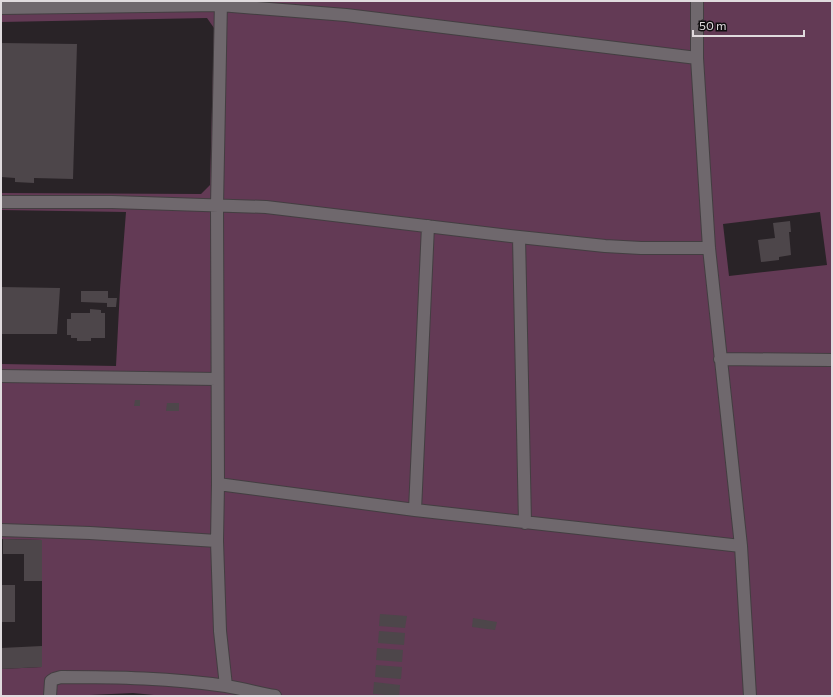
<svg xmlns="http://www.w3.org/2000/svg" width="833" height="697" viewBox="0 0 833 697" font-family="Commissioner,sans-serif">
<rect width="100%" height="100%" fill="#292327"/>
<path fill="#633a55" fill-rule="evenodd" d="M1 1H832V696H164L133 693 68 696H1V669L42 667V540L1 539V364L116 366 120 289 126 212 1 210V193L201 194 210 185 214 28 207 18 1 22ZM820 212 827 265 729 276 723 224Z"/>
<path fill="#4d464a" d="M1 43 77 44 73 179 34 178V183L15 182V178L1 177Z
M790 221 791 232H789L791 255 779 257V260L761 262 758 240 775 238 773 223Z
M1 287 60 288 57 334H1Z
M81 291H108V298H117L116 307H107V303L81 302Z
M90 309 101 310V313H105V338H91V341H77V338H71V335H67V319H71V313H90Z
M135 400H140V406H134Z
M167 403H179V411H166Z
M3 539 42 540V581H24V554H3Z
M1 585H15V622H1Z
M380 614 407 616 405 628 379 626Z
M473 618 497 622 495 630 472 627Z
M379 631 405 633 404 645 378 643Z
M42 646V667L1 669V648Z
M377 648 403 650 402 662 376 660Z
M376 665 402 667 401 679 375 677Z
M374 682 400 685 399 696 373 694Z"/>
<g fill="none" stroke-linecap="round" stroke-linejoin="round">
<defs>
<path id="street" d="M221 1 217 205 218 484 217 541 220 631 226 686
M697 1V58L709 248 741 546 750 696
M1 8 220 5 346 15 697 58
M1 202H112L266 207 519 237 605 246 641 248H709
M519 237 525 523
M720 359 832 360
M1 376 217 379
M218 484 415 510 741 546
M415 510 428 226
M1 530 90 533 217 541
M50 696 51 681 54 679 61 677C116 677 172 678 226 686 243 689 259 693 275 696"/>
</defs>
<use href="#street" stroke="#433e41" stroke-width="14"/>
<use href="#street" stroke="#6f686d" stroke-width="12"/>
</g>
<rect width="833" height="697" fill="none" stroke="#e0dbde" stroke-width="4"/>
<path d="M693 30v6h111v-6" fill="none" stroke="#e0dbde" stroke-width="2"/>
<text x="699" y="30" font-size="12" fill="#e0dbde" stroke="#100d0f" stroke-width="3" paint-order="stroke">50 m</text>
</svg>
